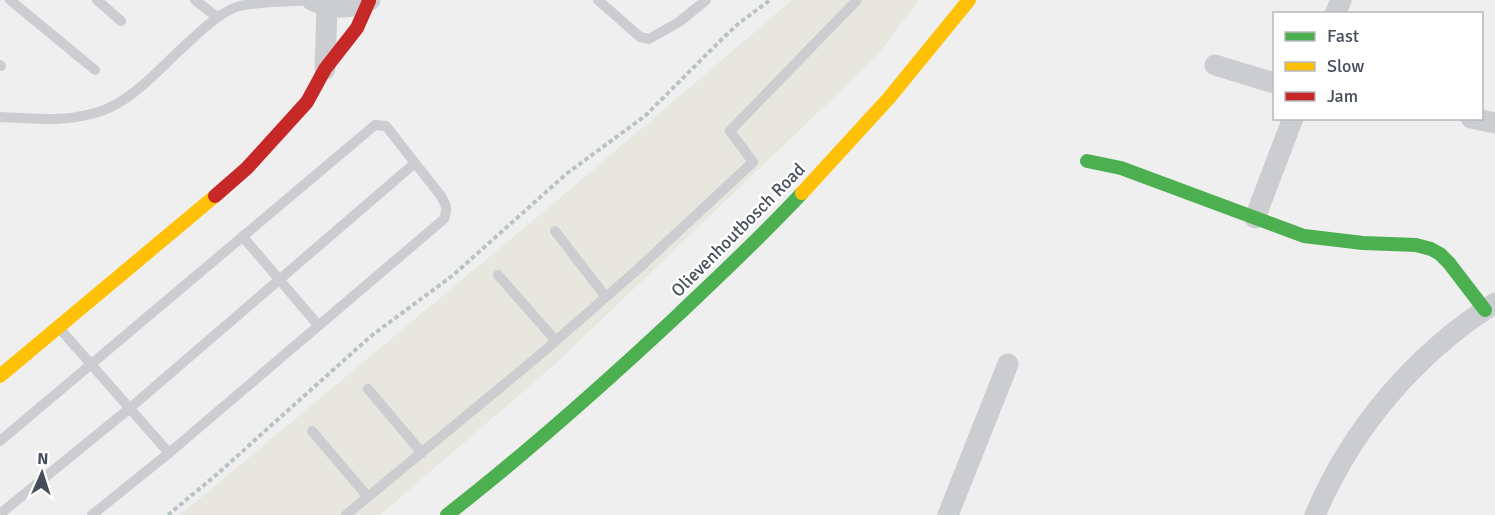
<svg xmlns="http://www.w3.org/2000/svg" width="1495" height="515" viewBox="0 0 1495 515" font-family="Signika,sans-serif">
<rect width="100%" height="100%" fill="#f0efef"/>
<path fill="#e8e7df" d="M792 0H919L876 57 553 366 380 515H180L561 197Z"/>
<g fill="none" stroke-linecap="round" stroke-linejoin="round">
<path stroke="#b8c4c2" stroke-width="4" stroke-dasharray="4.5 3" stroke-linecap="butt" d="M168 515 216 475 371 336 452 276 566 174 645 116 722 39 738 24 770 0"/>
<path stroke="#cbcdd0" stroke-width="10" d="M10 0 95 70
M97 0 121 21
M195 0 217 17
M598 0 640 37 649 39 679 22 706 0
M0 65 1 66
M0 117C36 119 75 123 109 108 136 95 159 70 180 50 197 35 213 17 234 8 250 1 292 2 312 0
M555 231 606 297
M243 237 318 325
M498 275 556 341
M60 329 169 453
M368 389 422 453
M312 431 368 497
M0 441 375 125 386 126 441 196C446 205 448 209 444 219L169 453 92 515
M0 514 130 408 415 163
M346 515 536 358 638 269 753 162 730 131 857 0"/>
<path stroke="#cbcdd0" stroke-width="21" d="M312 0C332 10 349 9 370 0
M1335 14 1341 0
M1215 65 1274 83
M325 69 327 7
M1471 118 1495 123
M1255 218 1293 118
M948 515 1008 364
M1315 515C1352 428 1415 354 1495 303"/>
<path stroke="#4caf50" stroke-width="14" d="M1087 161 1121 168 1304 236 1363 243 1416 245 1431 249 1440 254 1449 263 1485 310
M447 515C528 452 603 385 678 315 720 275 762 236 802 193"/>
<path stroke="#ffc107" stroke-width="14" d="M802 193 889 98 969 0
M0 376 215 196"/>
<path stroke="#c62828" stroke-width="14" d="M215 196 247 168 307 102 325 69 357 28 369 1"/>
</g>
<g text-anchor="middle" stroke-width="5" stroke-linejoin="round" paint-order="stroke">
<g font-size="18" fill="#474e5b" stroke="#fff">
<text transform="translate(738 230) rotate(-45)" y="6">Olievenhoutbosch Road</text>
</g>
</g>
<rect x="1273" y="12" width="210" height="108" fill="#ffffff" stroke="#b5b8bd" stroke-width="1.5"/>
<rect x="1285" y="32" width="30" height="9" fill="#4caf50" stroke="#b5b8bd" stroke-width="1.5"/>
<text x="1327" y="42" font-size="18" fill="#474e5b">Fast</text>
<rect x="1285" y="62" width="30" height="9" fill="#ffc107" stroke="#b5b8bd" stroke-width="1.5"/>
<text x="1327" y="72" font-size="18" fill="#474e5b">Slow</text>
<rect x="1285" y="92" width="30" height="9" fill="#c62828" stroke="#b5b8bd" stroke-width="1.5"/>
<text x="1327" y="102" font-size="18" fill="#474e5b">Jam</text>
<g transform="translate(42 473) rotate(3)" stroke="#ffffff" stroke-width="4.5" paint-order="stroke">
<path d="M0-4.5L10 22L0 15L-10 22Z" fill="#474e5b"/>
<text y="-9" font-size="16" font-weight="bold" text-anchor="middle" fill="#474e5b">N</text>
</g>
</svg>
